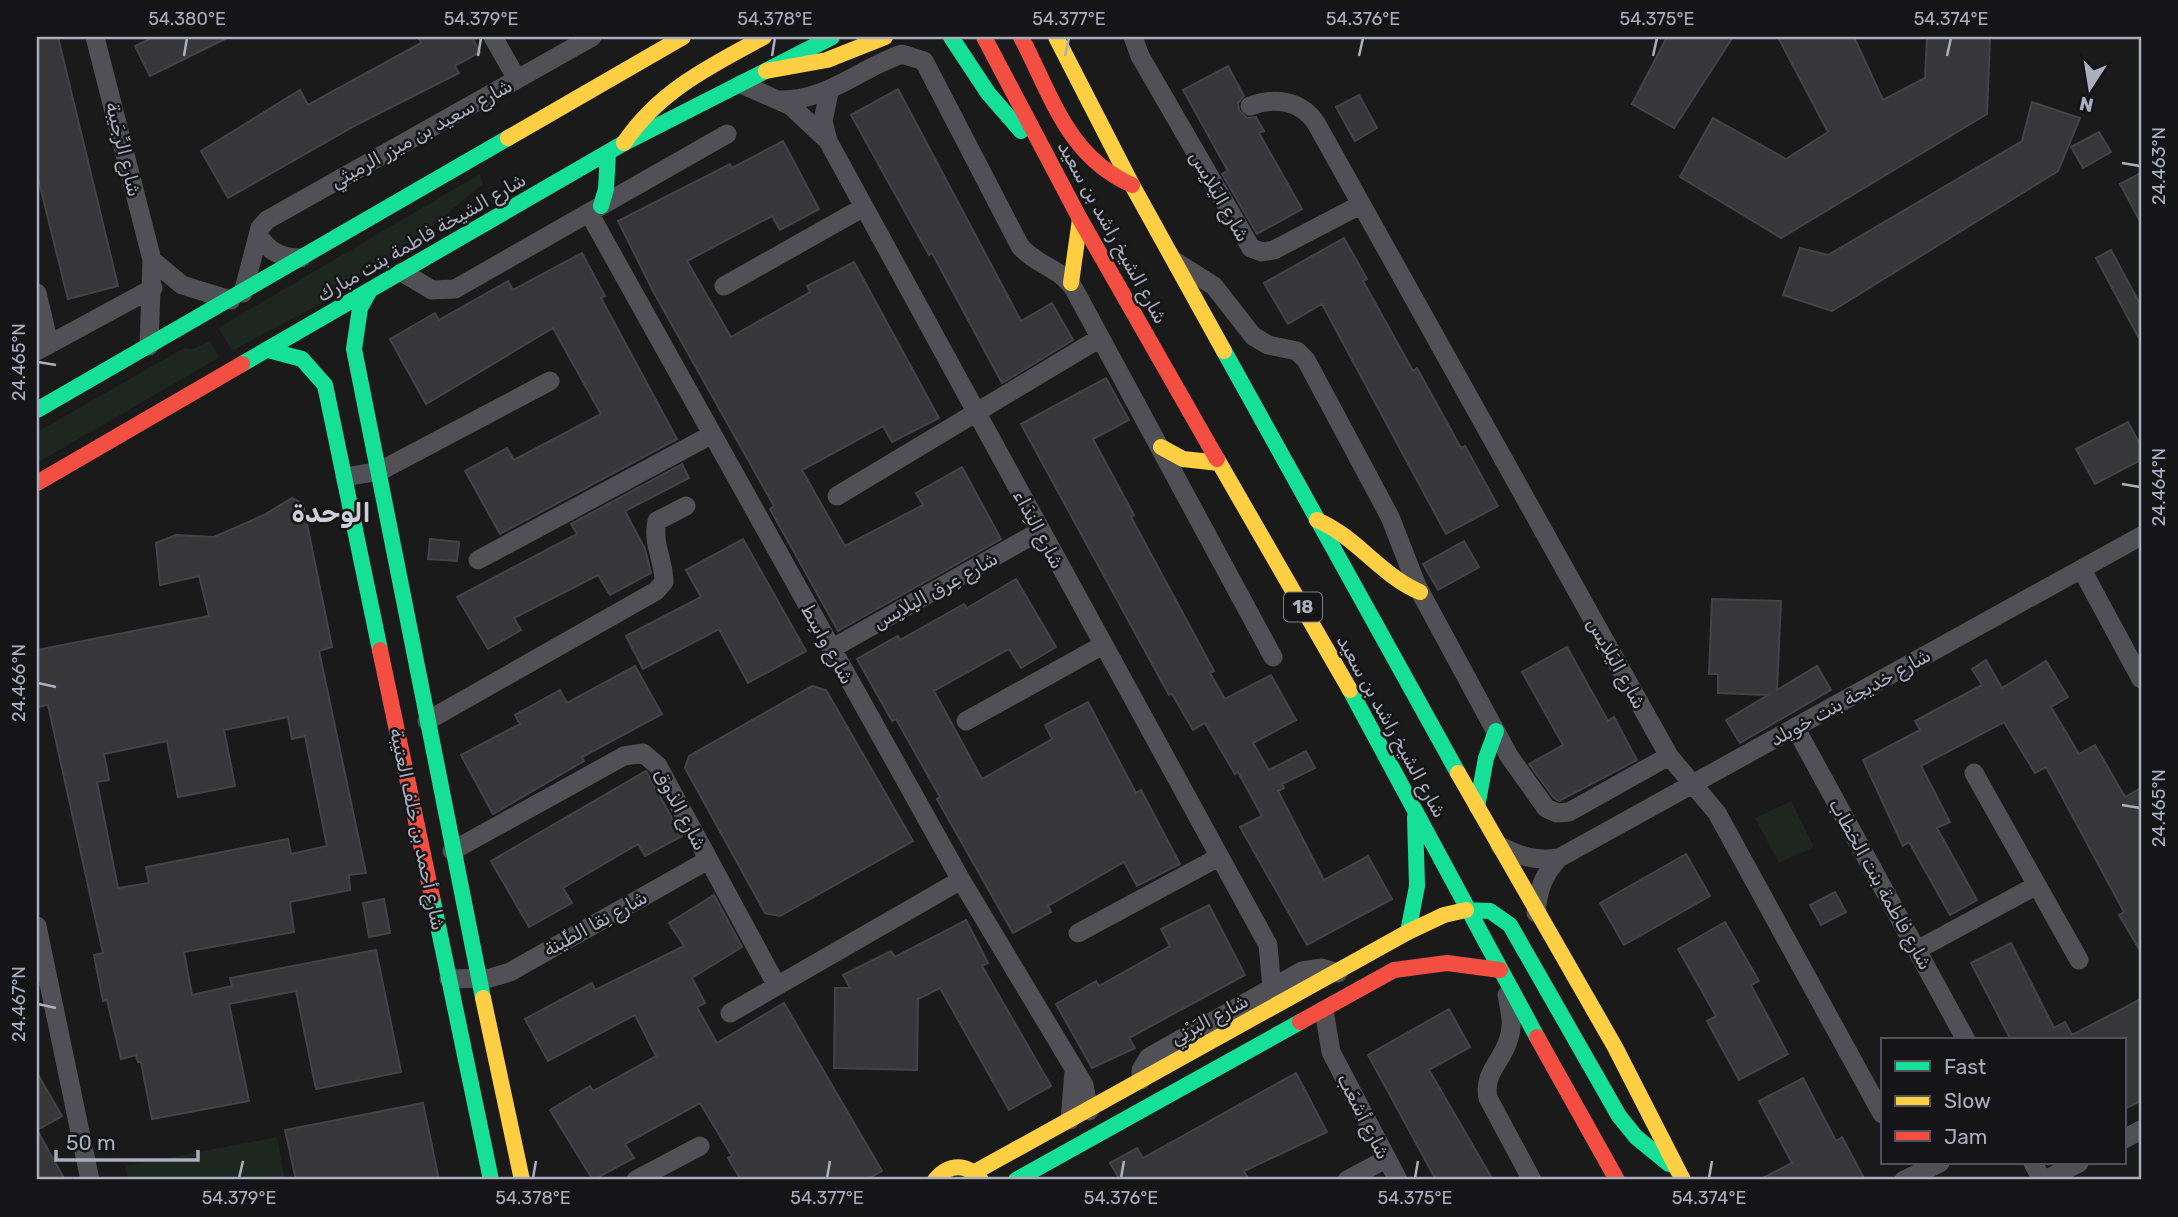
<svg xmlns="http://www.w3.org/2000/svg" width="2178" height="1217" viewBox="0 0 2178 1217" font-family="Rubik,Cairo,sans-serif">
<rect width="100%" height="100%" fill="#1a1a1b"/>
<path fill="#1e2620" d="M480 174 483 184 404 249 327 300 234 350 231 349 218 328Z
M209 341 220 357 37 463V432L184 348 193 349Z
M1791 801 1814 847 1779 863 1755 818Z
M277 1137 285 1180H128L125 1166Z"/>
<path fill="#373739" stroke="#434447" stroke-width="2" fill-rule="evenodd" d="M37 37H58L118 286 68 299 37 174Z
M154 37H229L150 76 135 46Z
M418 37H472L480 52 455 66 459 73 358 124 228 198 201 151 300 90 308 105 421 43Z
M1667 37H1733L1674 128 1632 104Z
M1778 37H1854L1883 100 1925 78 1927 37H1990L1987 114 1781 238 1680 177 1713 118 1786 159 1828 132Z
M1228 66 1244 96 1238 103 1239 110 1247 118 1256 117 1264 131 1259 133 1302 209 1257 234 1222 174 1228 171 1183 90Z
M898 89 1021 321 1052 303 1073 340 1002 383 932 253 929 255 851 115Z
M1359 95 1377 128 1355 141 1336 107Z
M2032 102 2080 118 2058 171 1832 311 1783 295 1800 248 1828 255 2022 141Z
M2099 132 2111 152 2083 168 2071 147Z
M783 141 819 209 780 230 772 216 687 261 731 337 810 292 807 286 854 262 939 418 892 442 883 426 802 470 845 546 923 505 916 493 962 467 1001 539 838 631 770 509 774 506 654 293 618 221 730 164 732 168Z
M2141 173V223L2120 184Z
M1344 238 1367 279 1363 281 1413 371 1417 368 1461 448 1465 446 1498 506 1446 534 1322 304 1288 324 1264 283Z
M2111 250 2141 306V342L2096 258Z
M582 253 605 296 601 298 677 439 500 534 465 471 507 448 514 460 601 414 553 328 426 404 390 339 435 313 439 320 508 281 513 290Z
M1106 378 1129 420 1093 439 1134 515 1131 517 1214 671 1210 673 1225 699 1271 675 1296 720 1253 743 1269 770 1306 751 1315 768 1282 784 1284 788 1278 791 1324 880 1368 856 1392 899 1307 945 1240 827 1262 816 1238 772 1235 774 1205 723 1193 730 1172 694 1169 695 1021 424Z
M2128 422 2141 446V460L2095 484 2076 449Z
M682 464 689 478 625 511 645 549 651 573 610 595 598 575 514 618 521 630 488 649 457 597 577 534 571 524Z
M292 498 303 504 332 647 319 651 366 873 349 875 350 890 290 902 294 932 184 952 192 995 232 986 230 978 376 950 401 1072 316 1089 296 991 229 1004 249 1101 152 1119 141 1062H138L136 1055 121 1059 107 1000 103 1001 94 955 103 953 48 705 37 707V650L209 616 199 576 160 585 156 543 176 535 214 537 264 515ZM288 717 292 739 305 736 327 846 291 854 288 839 146 867 149 883 118 888 97 782 109 780 104 754 167 741 178 797 235 786 224 730Z
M430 539 459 542 457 561 428 559Z
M743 539 806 651 748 683 719 629 643 669 626 636 701 597 686 570Z
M1464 541 1479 567 1438 590 1423 564Z
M1016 579 1056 647 1021 668 1009 649 934 691 982 779 1052 739 1045 725 1088 702 1136 793 1141 790 1180 864 1137 886 1124 862 1048 906 1051 912 1013 933 937 799 940 797 896 719 892 721 857 659 898 636 900 640 964 604 967 608Z
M1712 599 1781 601 1777 690 1817 666 1831 690 1740 743 1726 720 1768 695 1718 693V674H1709Z
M1567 647 1608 721 1614 717 1637 760 1559 801 1554 798 1529 764 1563 745 1522 672Z
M1986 660 2002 688 2046 661 2068 697 2051 707 2079 754 2095 745 2125 797 2141 788V952L2119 915 2124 912 2046 767 2035 773 2004 722 1921 766 1950 822 1937 828 1977 900 1950 915 1909 842 1903 846 1863 760 1920 730 1915 721 1982 685 1972 669Z
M635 666 662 714 582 757 584 761 493 814 461 755 520 724 515 715 560 690 567 703Z
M812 686 826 690 913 841 780 916 765 913 685 768 689 756Z
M646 771 682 836 645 856 638 844 563 888 572 903 529 927 491 861Z
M1686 854 1710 896 1624 945 1600 903Z
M1835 892 1846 912 1821 925 1810 905Z
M714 895 742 947 692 978 705 1003 697 1007 717 1043 784 1003 882 1171 866 1180H741L728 1158 732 1156 700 1103 625 1144 634 1158 593 1180 550 1110 590 1086 593 1091 656 1056 635 1015 548 1061 525 1019 592 983 595 990 684 946 669 923Z
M384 899 390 933 369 937 363 903Z
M1209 905 1245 975 1129 1038 1135 1048 1092 1068 1056 1004 1096 981 1099 986 1170 946 1161 929Z
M966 920 988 963 982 966 1051 1086 1009 1110 940 988 918 999 917 1070 834 1068 835 988H850L843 975 891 951 895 957Z
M1725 922 1759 981 1751 985 1788 1054 1739 1080 1707 1021 1716 1016 1678 949Z
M2011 943 2054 1028 2065 1022 2072 1035 2141 999V1101L2124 1109V1040H2011L1971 963Z
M1449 1009 1470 1047 1429 1070 1493 1180H1436L1368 1055Z
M37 1073 62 1116 37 1130Z
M1296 1073 1327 1132 1244 1171 1249 1180H1120L1110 1163 1137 1148 1143 1158Z
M1803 1078 1836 1141 1842 1137 1865 1180H1759L1792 1163 1759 1101Z
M423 1103 439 1180H296L285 1130Z
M37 1130 65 1180H37Z"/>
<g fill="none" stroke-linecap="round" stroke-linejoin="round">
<path stroke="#505055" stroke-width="19" d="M95 37 152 260 149 346
M493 37 517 79
M1133 37 1140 56 1251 248 1262 252 1274 250 1360 205
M741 84 791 106 825 138
M829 92 823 121 828 141 1268 945 1272 989
M779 100C828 101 858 69 902 54L924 61 1020 246C1035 265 1061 268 1074 289L1273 657
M1250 106C1274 97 1301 100 1316 123L1669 756 1717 813 1882 1114
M589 213 961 880 1084 1085 1089 1111
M259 236C269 252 282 258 301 258
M152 260 182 285 231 300
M1176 262 1214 286 1253 336 1268 345 1297 351 1306 360 1390 517 1417 586 1509 756 1546 808 1557 813 1569 812 1669 756
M402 272 432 290 455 289 727 134
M724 286 864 207
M37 293 49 344
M243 293 260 228 267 220 592 37
M37 351 153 288
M345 477 380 471 550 381
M837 496 1100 338
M478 560 711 435
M2082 570 2141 679
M831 649 1040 531
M427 721 656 591 664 582C664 560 652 544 657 521L686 506
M966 721 1103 645
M1795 727 1966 1040
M1974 773 2079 960
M1500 846C1521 857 1536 861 1559 858
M452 851 624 756 643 753 658 766 777 986
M1536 913C1538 890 1543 875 1559 858L2141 536
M37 926 90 1180
M1078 933 1219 857
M1917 950 2037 885
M449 979 490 978 510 972 708 860
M1507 995C1510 1011 1514 1026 1508 1041 1501 1063 1483 1073 1488 1098L1532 1180
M1324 1010 1331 1052 1398 1180
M730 1013 961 880
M1141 1080V1070L1149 1057 1302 971 1322 968 1338 973
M1070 1120 1074 1071
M2124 1139 2141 1130
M2033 1163 2042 1180
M636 1180 700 1146
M1347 1180 1386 1159
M1904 1180 1940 1163
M2045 1180 2079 1163"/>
<path stroke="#16e098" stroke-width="16" d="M951 37 988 93 1021 131
M601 206 606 189 608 153
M370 290 360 308 354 349 483 998
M268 350 302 359 325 385 380 650
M1224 351 1458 773
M242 364 624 143 832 37
M37 410 508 138
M1350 690 1537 1037
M1477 807 1486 758 1496 731
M432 897 491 1180
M1466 910 1490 911 1510 925 1619 1116 1636 1137 1669 1164
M1408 932 1417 886 1415 817
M1016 1180 1300 1022"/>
<path stroke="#ffcf43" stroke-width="16" d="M1056 37 1132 185 1224 351
M766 71 827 60 885 37
M508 138 683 37
M624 143C659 91 710 66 764 37
M1071 283 1080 219
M1161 447 1183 459 1219 463
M1217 459 1350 690
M1317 520C1357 537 1380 575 1420 592
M1458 773 1615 1047 1683 1180
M483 998 522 1180
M975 1172 1408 932 1444 915 1466 910
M935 1180C949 1163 967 1163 981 1180"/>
<path stroke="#f24e42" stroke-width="16" d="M984 37 1080 219 1217 459
M1021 37C1052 96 1067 156 1132 185
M37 483 242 364
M380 650 432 897
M1300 1022 1394 970 1447 963 1500 970
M1537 1037 1617 1180"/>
</g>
<path fill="none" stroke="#abaebd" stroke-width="2.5" d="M184 56 187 38M478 56 481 38M772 56 775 38M1065 56 1069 38M1359 56 1363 38M1653 56 1657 38M1947 56 1951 38M2122 163 2140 166M38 362 56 365M2122 484 2140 487M38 683 56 687M2122 805 2140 808M38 1004 56 1008M239 1178 243 1161M533 1178 536 1161M827 1178 830 1161M1121 1178 1124 1161M1415 1178 1418 1161M1709 1178 1712 1161"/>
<g text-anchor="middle" stroke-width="5" stroke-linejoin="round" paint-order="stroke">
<rect fill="#151417" stroke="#7e808b" stroke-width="2" x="1284" y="592.5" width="38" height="29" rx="5"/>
<g font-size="18" font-weight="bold" fill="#abaebd">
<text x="1303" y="613">18</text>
</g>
<g font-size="19" fill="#abaebd" stroke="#151417">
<text transform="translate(421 133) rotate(-29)" y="7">شارع سعيد بن ميزر الرميثي</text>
<text transform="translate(124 149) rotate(76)" y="7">شارع الرِّجَيبة</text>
<text transform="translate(1220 196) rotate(60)" y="7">شارع اليَلايِس</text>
<text transform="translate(1113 232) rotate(61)" y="7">شارع الشيخ راشد بن سعيد</text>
<text transform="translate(421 237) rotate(-30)" y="7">شارع الشيخة فاطمة بنت مبارك</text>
<text transform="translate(1039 529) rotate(62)" y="7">شارع النِدَاء</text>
<text transform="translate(935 590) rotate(-29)" y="7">شارع عِرق اليِلايِس</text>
<text transform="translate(828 644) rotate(61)" y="7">شارع واسِط</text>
<text transform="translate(1617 663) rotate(61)" y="7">شارع اليَلايِس</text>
<text transform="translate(1850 697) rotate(-29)" y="7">شارع خديجة بنت خويلد</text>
<text transform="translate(1392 726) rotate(61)" y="7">شارع الشيخ راشد بن سعيد</text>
<text transform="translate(681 809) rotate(62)" y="7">شارع الذوق</text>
<text transform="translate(418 829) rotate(78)" y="7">شارع أحمد بن خلف العتيبة</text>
<text transform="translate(1881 884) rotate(61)" y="7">شارع فاطمة بنت الخطاب</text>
<text transform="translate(595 923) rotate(-29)" y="7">شارع نِقا الطِّينة</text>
<text transform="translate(1209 1019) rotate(-28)" y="7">شارع البَرْنِي</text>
<text transform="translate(1364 1116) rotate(63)" y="7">شارع أشعَب</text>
</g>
<g font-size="26" font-weight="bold" fill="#ccced8" stroke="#151417">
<text x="331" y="522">الوحدة</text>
</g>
</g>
<rect width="2178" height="1217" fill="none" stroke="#151417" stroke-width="77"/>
<rect x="1881" y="1038" width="245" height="126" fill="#151417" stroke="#515259" stroke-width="2"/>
<rect x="1895" y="1061" width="35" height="10" fill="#16e098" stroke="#515259" stroke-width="2"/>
<text x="1944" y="1074" font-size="21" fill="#abaebd">Fast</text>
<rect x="1895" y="1096" width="35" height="10" fill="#ffcf43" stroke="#515259" stroke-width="2"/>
<text x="1944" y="1108" font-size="21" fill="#abaebd">Slow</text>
<rect x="1895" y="1131" width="35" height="10" fill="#f24e42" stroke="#515259" stroke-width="2"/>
<text x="1944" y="1144" font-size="21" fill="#abaebd">Jam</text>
<g transform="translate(2090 88) rotate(192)" stroke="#151417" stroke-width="5" paint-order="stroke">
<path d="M0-5L12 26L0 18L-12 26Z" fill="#abaebd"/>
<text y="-10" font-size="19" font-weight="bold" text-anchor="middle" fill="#abaebd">N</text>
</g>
<path d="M56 1150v10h142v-10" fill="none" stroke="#abaebd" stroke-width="3.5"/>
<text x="66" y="1150" font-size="21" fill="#abaebd" stroke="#151417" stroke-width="5" paint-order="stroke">50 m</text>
<rect x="38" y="38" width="2102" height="1140" fill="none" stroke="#abaebd" stroke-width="2.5"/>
<g font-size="18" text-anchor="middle" fill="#abaebd">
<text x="187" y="25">54.380°E</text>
<text x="481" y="25">54.379°E</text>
<text x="775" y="25">54.378°E</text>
<text x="1069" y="25">54.377°E</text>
<text x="1363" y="25">54.376°E</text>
<text x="1657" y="25">54.375°E</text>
<text x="1951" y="25">54.374°E</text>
<text transform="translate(2159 166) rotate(-90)" y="6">24.463°N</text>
<text transform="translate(19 362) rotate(-90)" y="6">24.465°N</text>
<text transform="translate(2159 487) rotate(-90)" y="6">24.464°N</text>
<text transform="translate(19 683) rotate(-90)" y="6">24.466°N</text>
<text transform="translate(2159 808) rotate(-90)" y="6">24.465°N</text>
<text transform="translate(19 1004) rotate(-90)" y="6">24.467°N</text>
<text x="239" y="1204">54.379°E</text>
<text x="533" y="1204">54.378°E</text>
<text x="827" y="1204">54.377°E</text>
<text x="1121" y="1204">54.376°E</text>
<text x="1415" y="1204">54.375°E</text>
<text x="1709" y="1204">54.374°E</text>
</g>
</svg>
